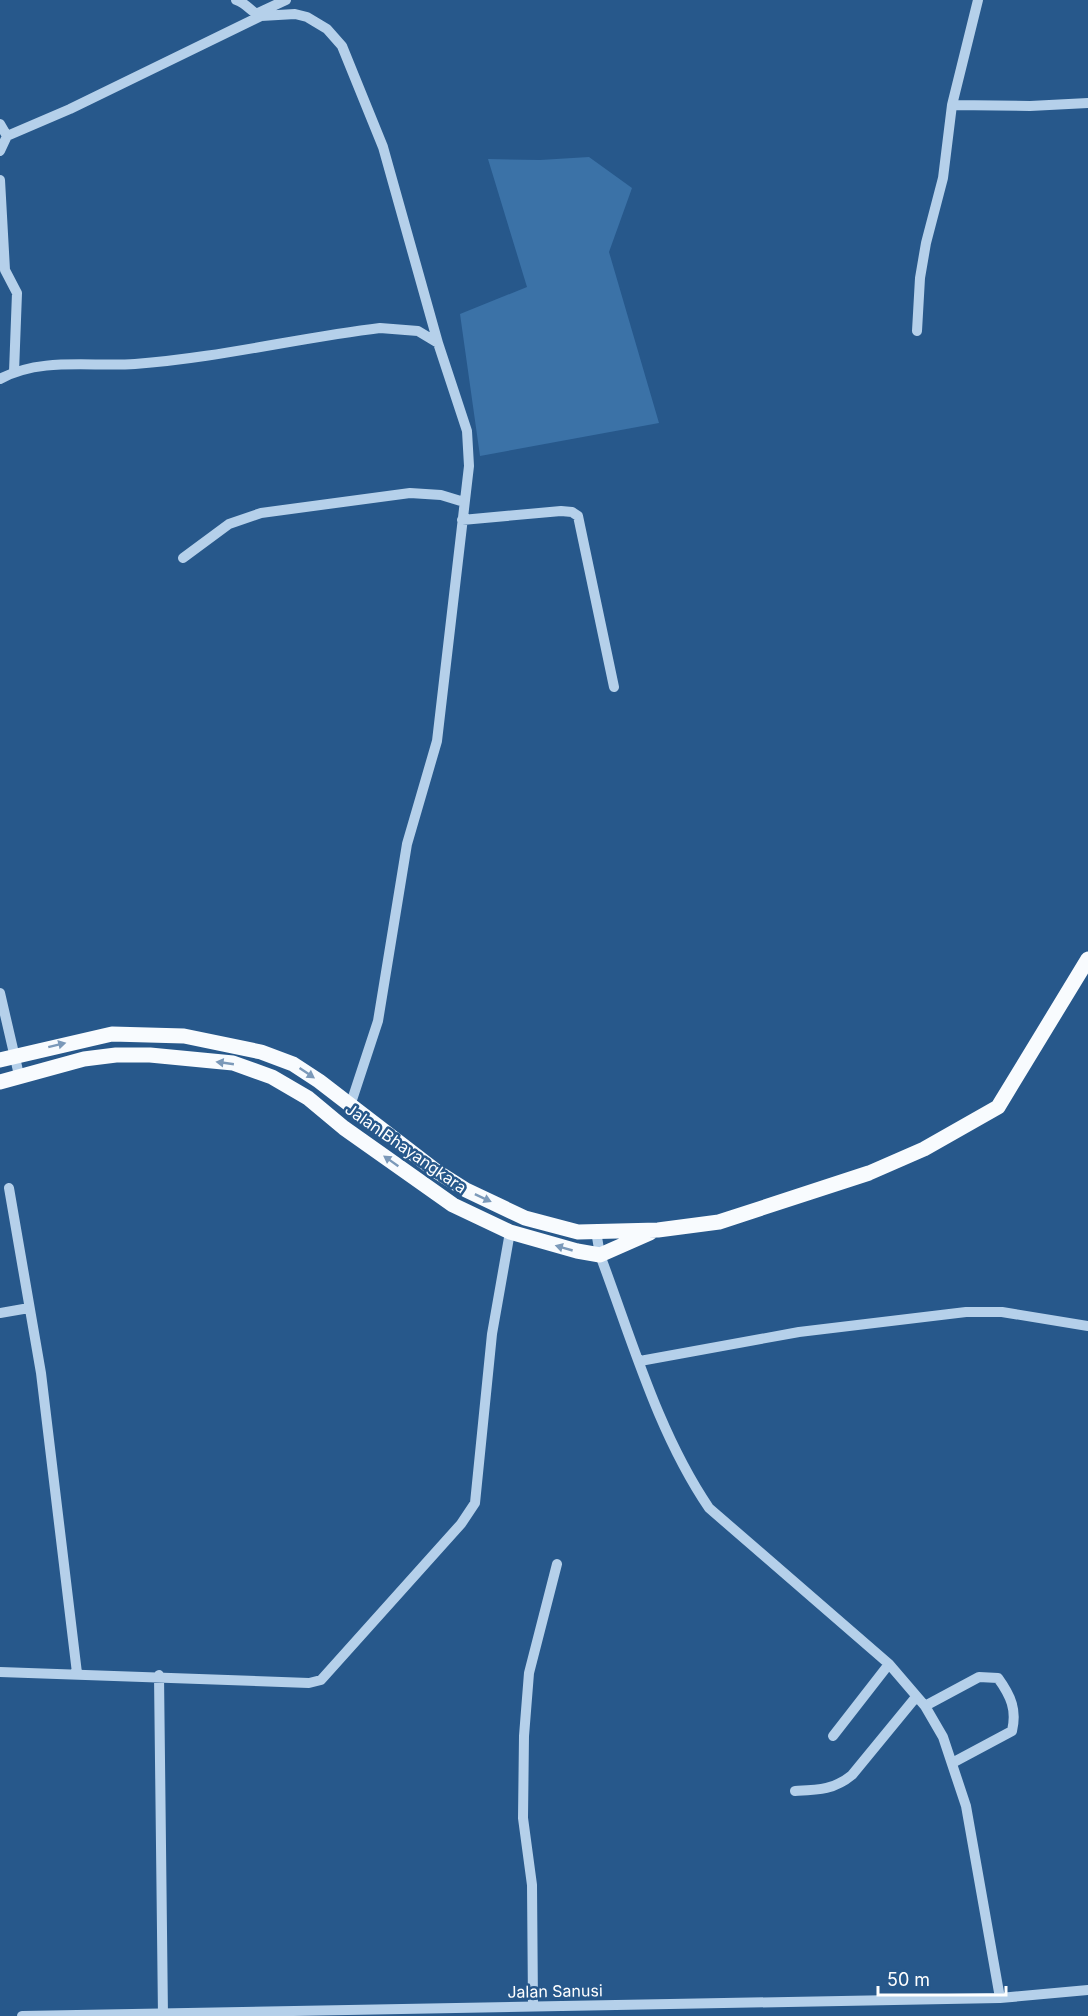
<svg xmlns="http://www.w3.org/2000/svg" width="1088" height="2016" viewBox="0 0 1088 2016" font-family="Inter,sans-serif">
<rect width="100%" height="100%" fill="#27588b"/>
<path fill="#3b72a7" d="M589 157 632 188 609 252 659 423 480 456 460 314 527 287 488 159 540 160Z"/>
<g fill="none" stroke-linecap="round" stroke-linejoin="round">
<path stroke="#b5d0ea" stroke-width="10" d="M236 0C247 3 251 13 261 16
M258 13 286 0
M952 105 1030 106 1088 103
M0 124 7 136
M0 151 7 136 70 109 261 16 295 14 307 17 327 29 342 46 383 147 438 343
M0 180 5 270 17 293 14 372
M917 331 920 278 926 243 943 178 952 105 978 0
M0 379C41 357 90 367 135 364 217 358 298 338 380 328L418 331 438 343 467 431 469 466 437 741 407 844 378 1021 350 1106
M462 520 561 511 572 512 578 516 614 687
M183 558 229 524 261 513 410 493 441 495 464 502
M0 993 19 1075
M9 1188 41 1373 77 1673
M596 1231 600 1255C632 1340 658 1433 709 1508L889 1664 925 1706 943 1737 966 1806 1000 1998
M0 1313 29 1308
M640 1361 799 1332 966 1312H1002L1088 1326
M0 1672 309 1683 321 1680 461 1524 475 1503 492 1334 510 1232
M159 1675 163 2016
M925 1706 979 1677 998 1678C1011 1696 1017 1710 1012 1731L954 1762
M833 1736 889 1664
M795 1791C818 1790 834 1790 852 1775L916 1697
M533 2006 532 1885 523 1818 524 1736 529 1673 557 1564
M22 2016 1000 1998 1088 1990"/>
<path stroke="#f8fbfe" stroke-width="15" d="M0 1060 112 1034 184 1036 261 1052 293 1064 319 1081 436 1171 466 1190 525 1218 578 1232 658 1230 719 1222 869 1173 924 1149 998 1107 1088 959
M0 1082 84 1059 116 1055H150L233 1063 272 1077 308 1098 344 1128 453 1205 510 1232 577 1251 600 1255 650 1233"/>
</g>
<defs><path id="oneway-solid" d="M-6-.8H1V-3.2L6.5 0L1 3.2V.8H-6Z" transform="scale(1.5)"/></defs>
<g fill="#7b99b9">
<use href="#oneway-solid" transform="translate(57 1045) rotate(-14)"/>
<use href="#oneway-solid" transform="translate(225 1063) rotate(-172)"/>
<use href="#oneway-solid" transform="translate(307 1073) rotate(34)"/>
<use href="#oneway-solid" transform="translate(391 1161) rotate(-145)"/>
<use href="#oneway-solid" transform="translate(483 1198) rotate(25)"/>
<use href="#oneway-solid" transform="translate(564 1248) rotate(-164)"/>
</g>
<g text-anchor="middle" stroke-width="5" stroke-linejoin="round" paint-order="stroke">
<g font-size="16" fill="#fff" stroke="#27588b">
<text transform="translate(406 1148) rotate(35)" y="6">Jalan Bhayangkara</text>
<text transform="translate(555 1991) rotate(-1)" y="6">Jalan Sanusi</text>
</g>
</g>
<path d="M878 1986v9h128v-9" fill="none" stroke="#ffffff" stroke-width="3"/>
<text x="887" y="1986" font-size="18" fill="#ffffff" stroke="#27588b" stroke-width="4.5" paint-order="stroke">50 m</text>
</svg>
